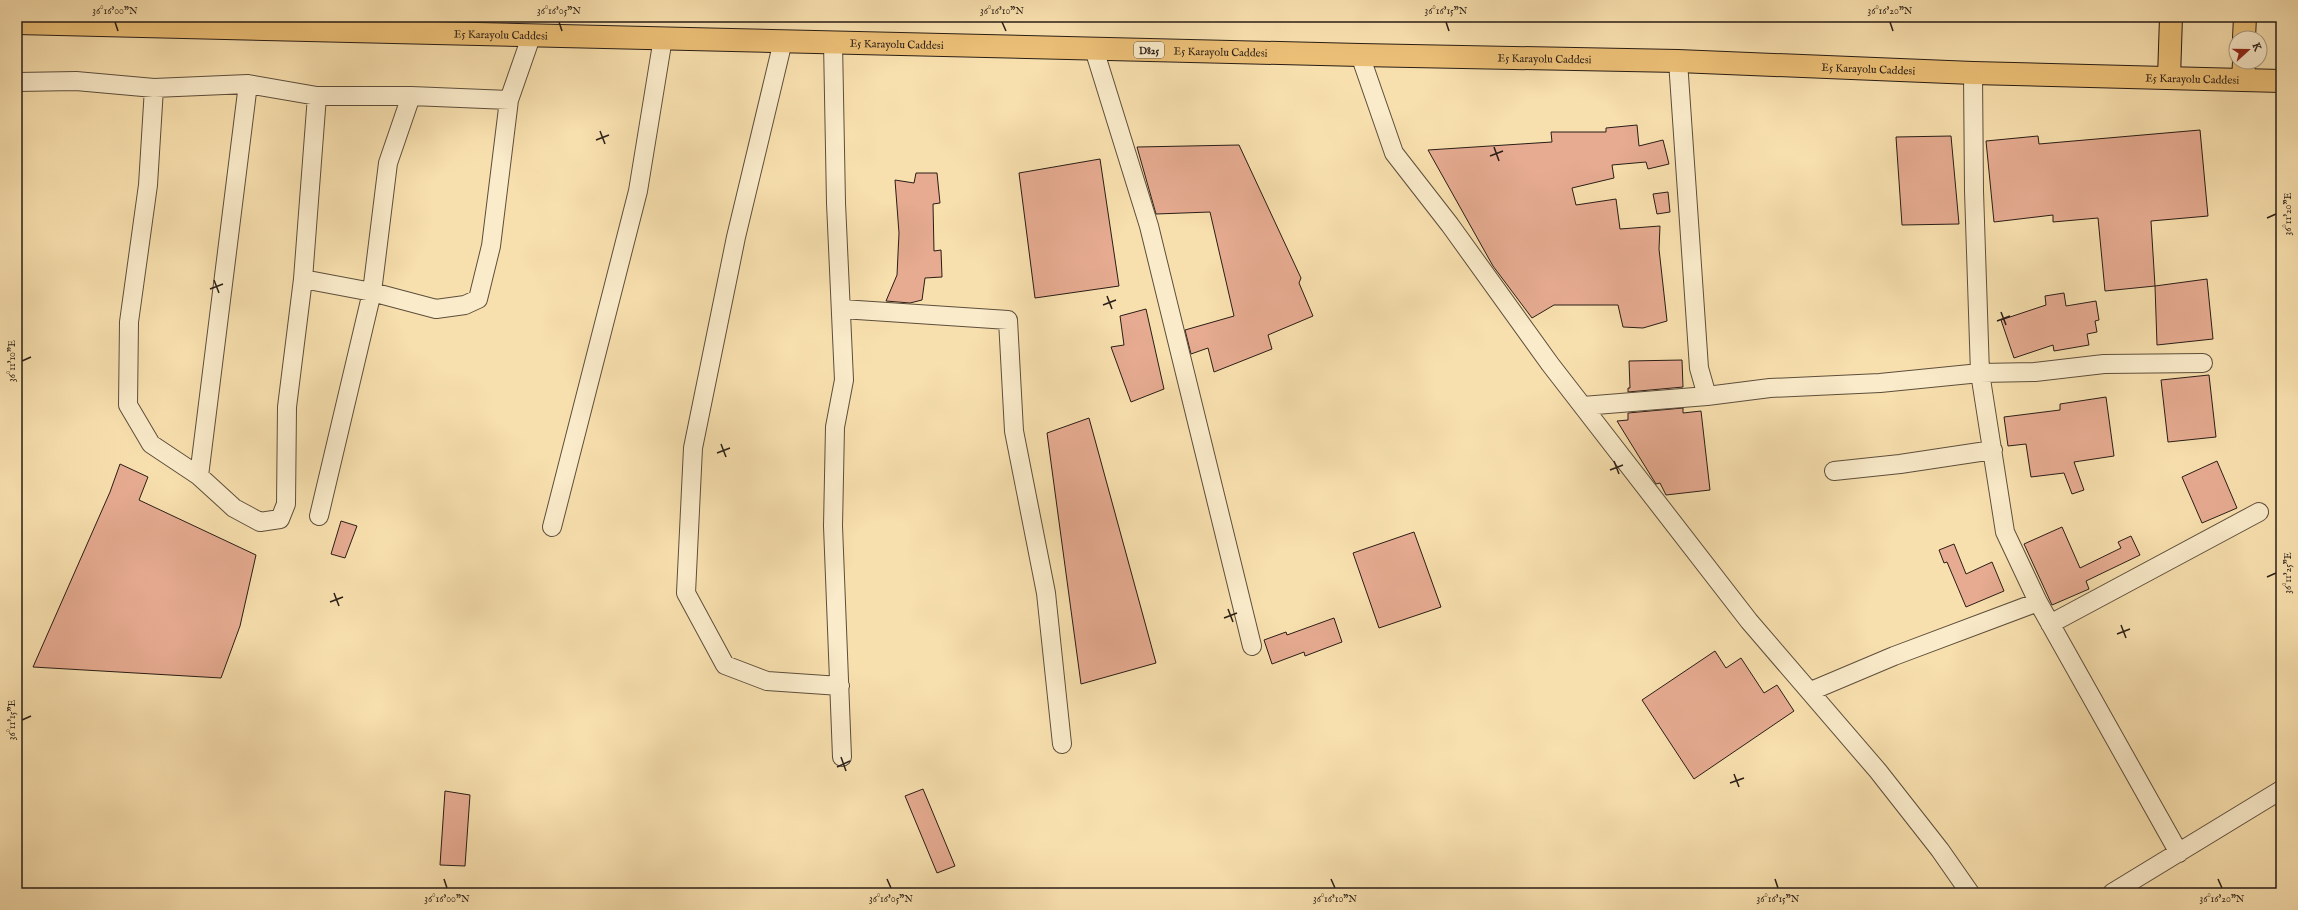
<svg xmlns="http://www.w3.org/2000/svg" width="2298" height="910" viewBox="0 0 2298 910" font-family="'IM FELL English',serif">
<rect width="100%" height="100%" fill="#f8e0ae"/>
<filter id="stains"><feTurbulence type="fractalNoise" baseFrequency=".005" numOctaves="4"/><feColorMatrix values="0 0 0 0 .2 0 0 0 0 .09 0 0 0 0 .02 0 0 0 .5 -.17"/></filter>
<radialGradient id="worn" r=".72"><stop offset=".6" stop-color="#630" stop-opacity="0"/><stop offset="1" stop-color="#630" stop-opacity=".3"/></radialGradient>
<path fill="#e6ab91" stroke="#291d16" d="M1637 125 1639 146 1663 140 1669 164 1648 169 1646 162 1612 165 1614 178 1572 188 1576 205 1616 199 1620 229 1660 226 1659 249 1667 321 1643 328 1623 327 1618 305H1554L1532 318 1493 266 1428 150 1552 142 1551 132H1606V128Z
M2200 130 2208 216 2151 221 2155 286 2105 291 2098 218 2053 222V215L1994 222 1986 141 2038 136 2039 144Z
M1951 136 1959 224 1902 225 1896 137Z
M1239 145 1301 278 1299 283 1313 316 1268 335 1272 349 1214 372 1208 348 1191 354 1185 330 1234 316 1210 212 1156 214 1137 147Z
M1100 159 1119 286 1035 298 1019 173Z
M916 173H937L940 203 933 204 934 251 941 250 942 277 925 278 922 300 910 303 886 301 897 275 899 233 895 180 914 183Z
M1668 192 1670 212 1657 214 1653 194Z
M2207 279 2213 339 2157 345 2155 286Z
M2064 293 2066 306 2096 301 2099 320 2095 321 2097 332 2087 334 2089 345 2054 351 2053 345 2014 358 2001 320 2046 305 2045 296Z
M1146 309 1164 389 1131 402 1111 347 1124 345 1120 316Z
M1682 360 1683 387 1628 392V388H1630L1629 361Z
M2209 375 2216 437 2168 442 2161 380Z
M2106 397 2114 456 2074 462 2084 490 2072 494 2064 473 2031 477 2026 444 2008 446 2004 417 2060 410V404Z
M1683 408V413L1701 411 1710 490 1666 495 1660 483 1656 484 1617 421 1628 420V413Z
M1089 418 1156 663 1081 684 1047 433Z
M2217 461 2237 508 2202 523 2182 477Z
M120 464 148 477 139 500 256 555 240 626 221 678 33 667 110 492Z
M341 521 357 526 345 558 331 554Z
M2062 527 2080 568 2121 548 2118 542 2131 536 2140 555 2086 581 2089 589 2052 605 2024 544Z
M1414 532 1441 607 1379 628 1353 553Z
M1954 544 1966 574 1992 562 2004 591 1966 607 1947 562 1944 563 1939 550Z
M1334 618 1342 642 1305 656 1304 652 1272 664 1264 640 1286 632 1287 635Z
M1715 651 1726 668 1741 658 1764 693 1777 685 1794 711 1694 779 1642 700Z
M923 789 955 866 937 873 905 796Z
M445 791 470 795 465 866 440 865Z"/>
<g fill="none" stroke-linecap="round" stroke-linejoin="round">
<defs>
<path id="minor" d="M783 41 736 237 693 448 686 593 725 665 767 681 840 686
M833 42 836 203 844 380 835 427 833 526 842 757
M1094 49 1149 226 1252 646
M1360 55 1394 153 1450 225 1550 364 1749 621 1878 771 1940 850 1970 893
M1678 61 1699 368 1707 396 1770 388 1880 383 1980 373 2035 372 2104 364 2203 363
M1973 73 1974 191 1980 373 2005 532 2038 602 2179 853
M17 82 76 81 154 88 248 84 317 96H411L509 100 532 34
M154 88 148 185 129 322 128 405 151 444 199 476 234 508 260 522 280 519 286 504 287 407 303 279 317 96
M303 279 372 292 436 309 465 305 478 299 491 246 509 100
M842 309 1008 320 1014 431 1046 593 1062 744
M1583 406 1707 396
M1834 471 1900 464 1993 450
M199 476 248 84
M319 516 372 292 388 163 411 96
M552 527 638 191 663 38
M2050 624 2259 512
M1811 691 1894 656 2038 602
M2112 893 2281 790"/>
<g id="highway">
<path id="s1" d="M17 23 1360 55 1678 61 1973 73 2281 81"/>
<path d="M2244 38 2245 17"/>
<path d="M2169 78 2171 17"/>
<path d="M2243 80 2244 62"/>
</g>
</defs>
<use href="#minor" stroke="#5d4e3c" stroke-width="20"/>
<use href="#highway" stroke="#291d16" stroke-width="24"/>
<use href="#minor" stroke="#faebca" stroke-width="18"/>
<use href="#highway" stroke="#ecc077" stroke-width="22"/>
</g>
<path fill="none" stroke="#291d16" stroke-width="1.5" d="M115 22 118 31M559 22 562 31M1002 22 1006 31M1446 22 1449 31M1890 22 1893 31M600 131 605 144M596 140 609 135M1494 147 1499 161M1490 156 1503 151M2267 218 2276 214M214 280 219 293M210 289 223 284M1107 296 1112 309M1103 305 1116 300M2001 312 2006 325M1997 321 2010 316M22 361 31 357M721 444 726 457M717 453 730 448M1614 461 1619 474M1610 470 1623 465M2267 577 2276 573M334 593 339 606M330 602 343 597M1228 609 1233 622M1224 618 1237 613M2121 625 2126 638M2117 634 2130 629M22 720 31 716M841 757 846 771M837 767 850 761M1734 774 1739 787M1730 783 1744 778M444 879 447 888M887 879 891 888M1331 879 1335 888M1775 879 1778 888M2218 879 2222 888"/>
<g text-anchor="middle" stroke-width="3.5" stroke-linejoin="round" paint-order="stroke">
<rect fill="#faebca" stroke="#685b4c" stroke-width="1" x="1134" y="42" width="30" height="16" rx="3"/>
<g font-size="10" font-weight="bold" fill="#291d16">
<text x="1149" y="54">D825</text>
</g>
<g font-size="11" fill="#291d16" stroke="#faebca">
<text dy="4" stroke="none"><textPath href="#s1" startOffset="484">E5 Karayolu Caddesi</textPath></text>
<text dy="4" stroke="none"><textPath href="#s1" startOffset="880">E5 Karayolu Caddesi</textPath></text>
<text dy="4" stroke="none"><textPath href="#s1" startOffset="1204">E5 Karayolu Caddesi</textPath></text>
<text dy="4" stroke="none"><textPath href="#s1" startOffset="1528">E5 Karayolu Caddesi</textPath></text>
<text dy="4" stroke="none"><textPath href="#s1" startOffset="1852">E5 Karayolu Caddesi</textPath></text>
<text dy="4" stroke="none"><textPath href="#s1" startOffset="2176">E5 Karayolu Caddesi</textPath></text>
</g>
</g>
<rect width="2298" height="910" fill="none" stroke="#f8e0ae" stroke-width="44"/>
<g transform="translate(2248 50) rotate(69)"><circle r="19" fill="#faebca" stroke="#a69982"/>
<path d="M0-3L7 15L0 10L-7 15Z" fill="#8f2418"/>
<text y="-6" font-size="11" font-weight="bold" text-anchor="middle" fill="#291d16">K</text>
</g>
<rect x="22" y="22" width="2254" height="866" fill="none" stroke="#291d16" stroke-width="1.5"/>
<g font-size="10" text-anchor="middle" fill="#291d16">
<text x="115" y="14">36°16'00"N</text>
<text x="559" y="14">36°16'05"N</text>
<text x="1002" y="14">36°16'10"N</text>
<text x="1446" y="14">36°16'15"N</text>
<text x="1890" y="14">36°16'20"N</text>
<text transform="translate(2287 214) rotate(-90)" y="4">36°11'20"E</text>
<text transform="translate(11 361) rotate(-90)" y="4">36°11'10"E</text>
<text transform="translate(2287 573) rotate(-90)" y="4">36°11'25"E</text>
<text transform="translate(11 720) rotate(-90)" y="4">36°11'15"E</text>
<text x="447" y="902">36°16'00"N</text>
<text x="891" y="902">36°16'05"N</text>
<text x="1335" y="902">36°16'10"N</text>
<text x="1778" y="902">36°16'15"N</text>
<text x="2222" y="902">36°16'20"N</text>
</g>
<rect width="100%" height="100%" filter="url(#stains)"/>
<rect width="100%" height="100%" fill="url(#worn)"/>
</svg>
